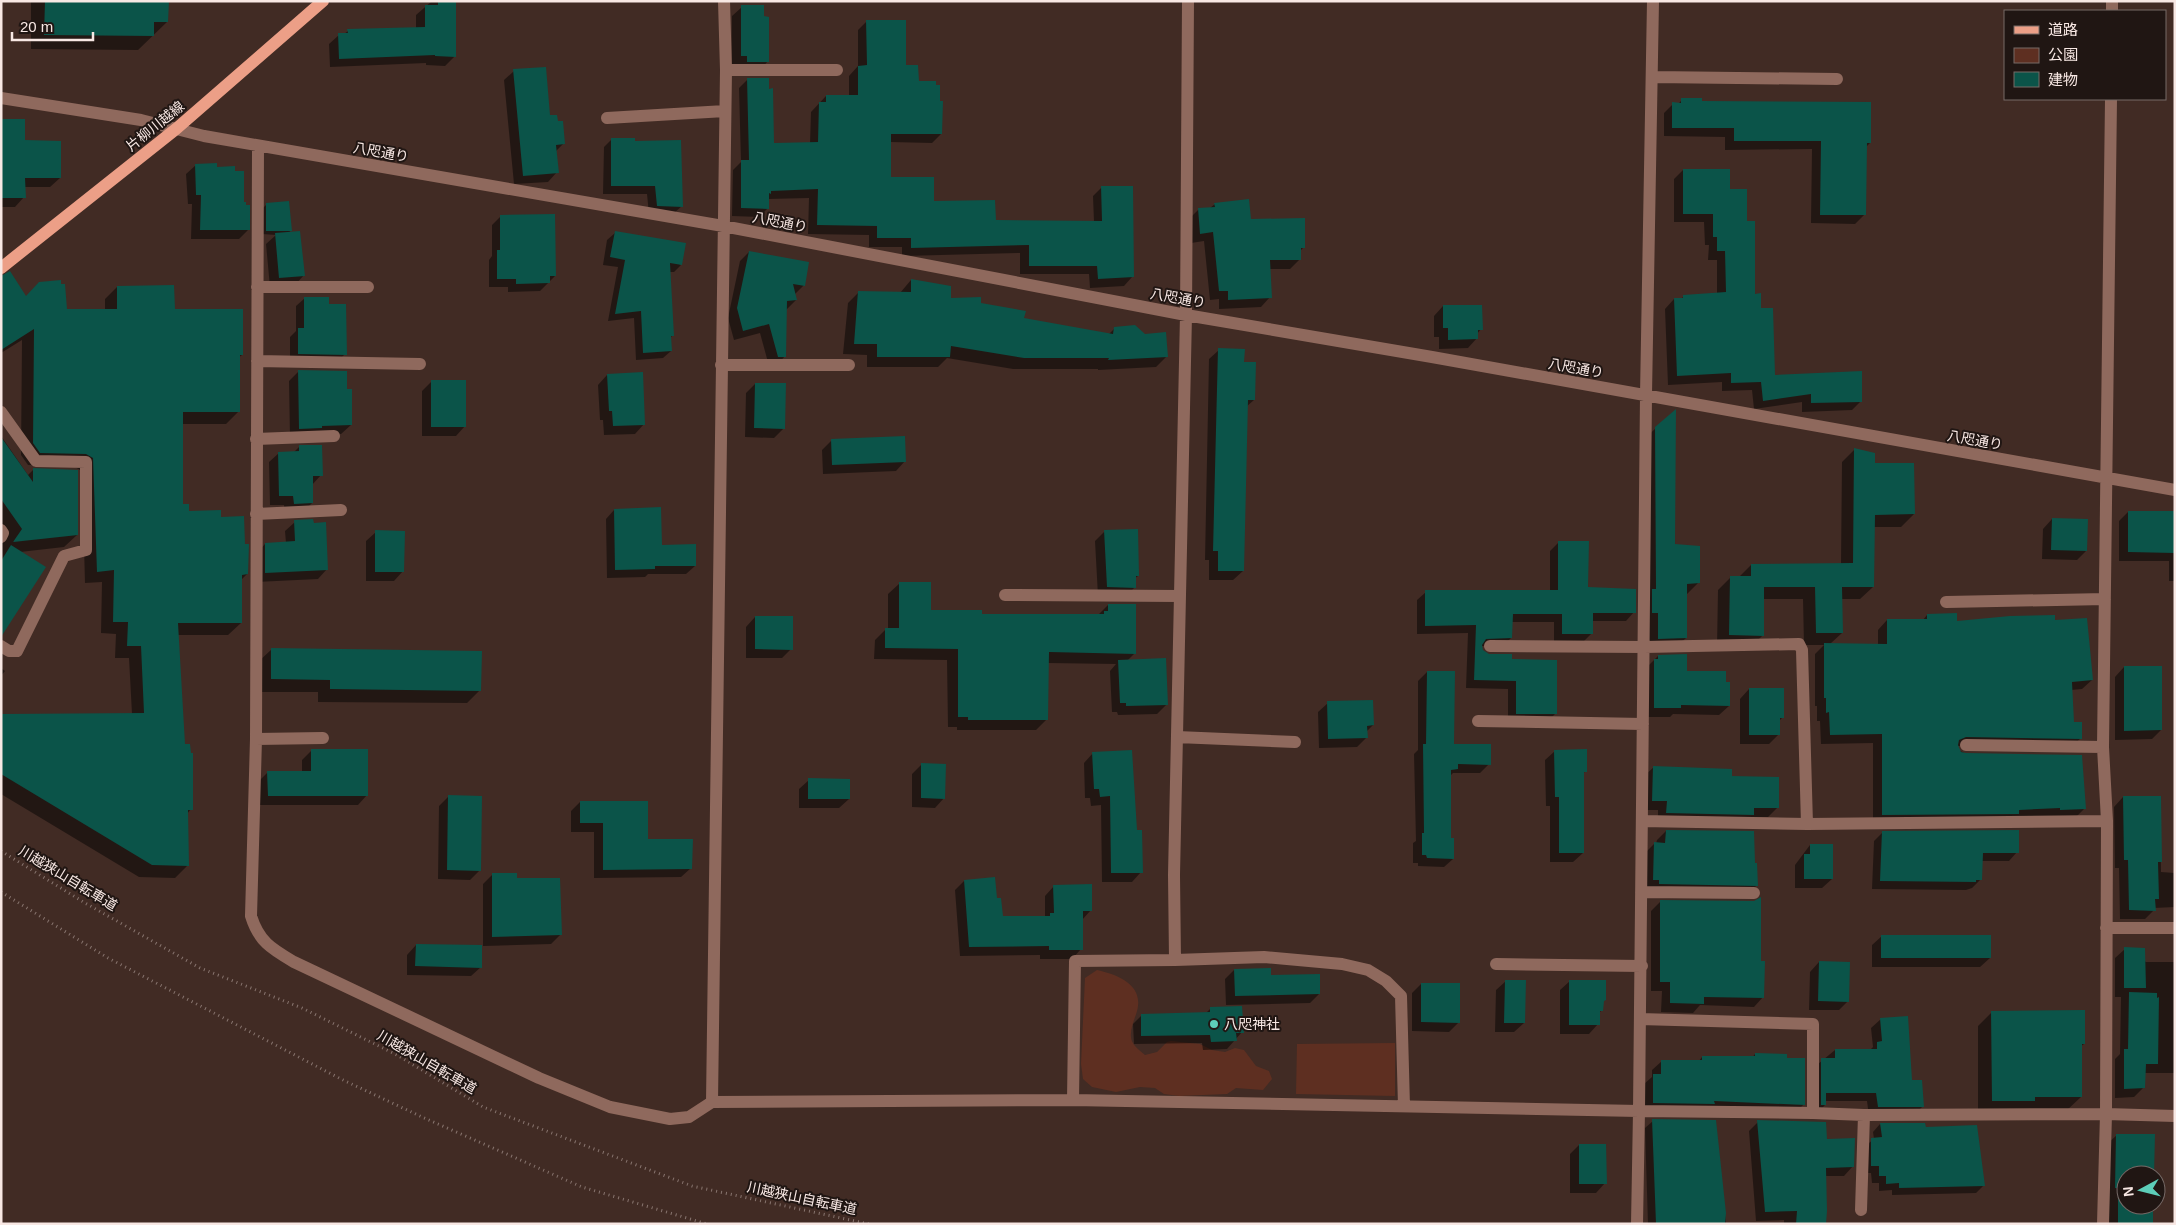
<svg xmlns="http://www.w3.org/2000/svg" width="2176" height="1225" viewBox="0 0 2176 1225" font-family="Arial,'Noto Sans JP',sans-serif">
<rect width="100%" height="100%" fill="#412b24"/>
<path fill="#5e2f21" d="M1097 970C1115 974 1141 983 1138 1006 1137 1016 1130 1025 1131 1037 1131 1044 1139 1050 1145 1055L1157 1052 1167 1042 1171 1041 1200 1044 1212 1050 1225 1052 1235 1048 1244 1050 1256 1066 1269 1071 1272 1079 1263 1090 1236 1088 1227 1094 1179 1096 1164 1094 1155 1088 1140 1087 1116 1092 1092 1087 1083 1079 1081 1064 1085 978Z
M1395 1043V1096L1296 1094 1297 1044Z"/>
<path fill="#0007" d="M31 1H167V22L138 50 31 49Z
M432 1H455V56L445 66 426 65V63L330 67 329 44 339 35 344 34 348 31 416 28V15Z
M742 7 768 61 759 71 732 65V16Z
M867 21 918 82 941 134 932 143 890 142 889 178 933 202 995 221 1094 222 1093 196 1102 187 1132 277 1124 286 1090 288 1089 274H1020V253L902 256V247H869V235L808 234 809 198 768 199V208L759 217 732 216 733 170 741 162 739 88 748 79 773 144H810L811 112 826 96H849V76L858 66V30Z
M514 71 549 117 556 122 564 143 555 152 557 172 548 182 514 184 504 80Z
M1682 100 1701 102 1870 143 1866 147 1865 214 1855 224 1811 223 1812 149 1725 150V137L1664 136V113L1673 104H1678Z
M1 120 60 178 50 187H24V197L15 207H1Z
M612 139 634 142 682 206 673 214H649L647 194H603L604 147Z
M196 165 243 203 248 230 239 239H191L192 204H188L186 174Z
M1683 170 1728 191 1746 222 1754 295 1760 309 1774 376 1861 401 1852 410 1802 412V402L1754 409 1752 390 1722 391V382L1668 385 1665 309 1674 299H1681L1684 296 1717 294V260H1708L1709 245H1705L1704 222H1674V179Z
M1215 204 1304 247 1300 251V259L1290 269H1269L1270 297 1261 307 1219 309V299L1210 300 1204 241 1191 243 1189 219 1198 210 1210 208Z
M266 205 291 230 288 234 304 275 295 285 270 287 266 244 276 235 262 234V209Z
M501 216 555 276 540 291 508 292V287H489V260L492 256V225Z
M615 233 681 265 674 272H669L672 336 670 338 671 351 663 358 636 360 634 318 608 321 618 267 603 265 607 240Z
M749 252 804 285 794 295 796 300 786 310 785 356 776 366H769L760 333 734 340 728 318 740 261Z
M911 280 950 299 980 304 1023 319 1108 335 1115 328 1167 356 1156 367 1098 370V369H1013L947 358 938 367H867V355L843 354 848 303 859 292 900 293Z
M1 284 25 297 66 310H105V299L117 287 173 310 242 355 238 358 239 411 226 424H181V505L188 512 220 518 247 574 241 580V623L228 635H177L184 746 191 809 187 814V866L175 878 139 877 1 794V715L132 714 129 658H115L116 634 101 633 102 582 85 583 82 471 73 466 28 465 21 455 22 340 1 353Z
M305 298 328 305 345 354 337 362H290V337L296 331V306Z
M1443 306 1481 329 1477 334V338L1468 348 1439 349V337H1434V316Z
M1219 350 1254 400 1246 407 1243 571 1233 580H1209V560H1205L1209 359Z
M299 371 346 390 351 425 341 434H314L290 438 289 381Z
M607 375 644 424 635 434 604 435 603 420H600L598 385Z
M432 381 465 426 456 436H422V391Z
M755 384 784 428 774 438 745 437 746 393Z
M1656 428 1673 545 1698 583 1686 595V638L1672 651 1645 652 1642 441Z
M1 436 28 475 33 470 77 535 64 547 20 552 1 634Z
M831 441 905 461 896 471 823 474 822 450Z
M299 447 321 475 312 485V503L303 512 285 513 284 505H270L269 462 279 453H293Z
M1855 449 1874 465 1914 514 1901 527H1873V587L1860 599H1841L1842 633 1830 644 1878 645V630L1887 620H1923L1927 615 1956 623 2054 621 2092 680 2082 689 2071 690 2072 723 2081 738 2071 747 1958 746V750L2084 809 2075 818 1873 824V743L1821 744 1820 721H1817V706H1815V654L1824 645H1804L1803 599H1763V635L1750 648 1717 647 1718 590 1730 578 1739 577 1751 565 1841 564 1842 462Z
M614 510 661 546 695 566 686 574H648L645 577 607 578 606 519Z
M2128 512 2175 513V581H2169V561H2119V521Z
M2052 519 2086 551 2077 560 2042 559 2043 529Z
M295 522 327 569 318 579 256 582V554L265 544 286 543 285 531Z
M1105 531 1138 576 1134 579 1135 587 1125 597 1098 596 1095 541Z
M376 532 403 571 394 581H366V541Z
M1559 542 1587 589 1634 612 1626 621H1592V633L1583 642H1554V622H1512L1511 638 1503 646H1482V650L1489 655 1511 660 1555 714 1547 722H1508V689L1466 688 1468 633 1417 634V600L1426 592 1550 591V551Z
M900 583 930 611 980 615 1097 616 1108 605 1135 653 1127 661 1167 704 1157 714 1118 715 1117 712H1112L1110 671 1116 664 1047 663V719L1036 730H957V727H948L947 660 874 659 875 640 886 629H888V594Z
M755 617 791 649 782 658H746V627Z
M272 649 480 690 467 703 318 702V692H258V662Z
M1658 656 1685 672 1725 683 1729 706 1719 715 1673 714 1670 717H1645V669Z
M2124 667 2161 730 2152 739 2115 740V677Z
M1 668 5 671 1 676Z
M1427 672 1452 745 1489 764 1480 773H1453L1450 776 1449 839 1453 859 1444 867 1418 866V863H1413V843L1416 841 1414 754 1418 750V681Z
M1749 689 1783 717 1779 721V734L1769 744H1740V699Z
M1328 703 1373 725 1366 732V738L1357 747 1319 748 1318 712Z
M311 751 367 795 358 805H259L258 782 267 773 302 772V760Z
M1555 751 1586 771 1582 774 1583 853 1573 862H1550V806H1546L1545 760Z
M1093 753 1135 831 1141 872 1132 882H1102L1101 805 1091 806 1090 798H1085L1084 763Z
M922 764 944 798 935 808 912 807V774Z
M1654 767 1731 778 1778 807 1768 817H1751L1744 824 1658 822V810H1643L1644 776Z
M809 780 849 799 839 808H799V789Z
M448 797 480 870 470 880 438 879 439 806Z
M2123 797H2160L2161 872 2175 873V907L2154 908V910L2145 919H2120L2119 868H2115L2114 807Z
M580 802 647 840 691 868 681 877 594 878V832H571V811Z
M1666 831 1753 864 1757 885 1747 895 1644 889 1645 853 1654 844H1656L1657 840Z
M1882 833 2017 852 2009 861H1982L1981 879 1972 888 1966 890 1872 889 1874 841Z
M1810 845 1832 879 1822 888H1795V865Z
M493 874 516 879 561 934 551 944 481 946V967L471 976 407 975V955L416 945 483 946V884Z
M964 881 996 899 1002 918 1045 917V896L1054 886 1091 910 1082 920 1081 949 1072 959H1040V955L960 956 955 890Z
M1660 902 1760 962 1763 997 1754 1007 1700 1005 1693 1013 1661 1012 1662 991H1651V911Z
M1882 936 1990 958 1980 967H1872V945Z
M2125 949 2146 962H2175V1073H2144L2143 1088 2134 1097 2115 1098V1059L2120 1054 2121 997H2115V958Z
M1819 962 1848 1001 1839 1010H1809L1810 972Z
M1234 970 1270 976 1319 994 1310 1003 1226 1005 1225 979Z
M1506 981 1524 1023 1514 1032H1495L1496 990Z
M1570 981 1602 1002V1010L1598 1014V1024L1589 1034H1560V990Z
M1421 984 1459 1022 1449 1032 1412 1031V993Z
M1211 1008 1242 1032 1227 1049 1203 1050 1202 1043 1134 1044 1133 1024 1141 1016 1206 1013Z
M1992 1012 2084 1044 2080 1047 2081 1097 2066 1111 1978 1115V1026Z
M1881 1019 1923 1106 1914 1115 1869 1116 1867 1101H1825V1105L1816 1114 1812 1069 1835 1050 1869 1051 1873 1047 1871 1028Z
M1755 1054 1804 1104 1794 1114 1644 1112V1084L1652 1077V1070L1662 1061H1699L1702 1057 1752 1058Z
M1653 1121H1715L1726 1224H1648L1645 1128Z
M1758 1122 1825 1141 1853 1166 1844 1176H1825L1826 1224H1784V1220L1756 1221 1749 1131Z
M1880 1124 1983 1186 1976 1193 1892 1195V1190L1879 1191V1183H1872L1871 1173H1863L1864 1147 1874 1139 1873 1132Z
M2117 1135 2153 1175H2126V1205H2153L2152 1224H2108L2107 1144Z
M1579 1145 1605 1183 1596 1193H1570V1154Z"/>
<path fill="#0b5449" d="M45 1H169L168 22H154V36L44 35Z
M438 1H456V57L435 56V55L339 59 338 33H348L347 29 425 27V5H438Z
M741 5H764V16L769 17V62H747V56H741Z
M866 20H906V65H918L919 81H936V85H940V101H943L942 134H891V177H934V201L995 200 996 220 1102 221 1101 186H1133L1134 277 1098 279 1097 266H1029V245L911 248V238H877V226L817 225 818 189 771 191V194L769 193V209L741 208V160H749L747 78H769V89L773 88 774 143 818 142 819 102H826V95H858V66L867 65Z
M546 67 550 115H557L558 121H563L565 144 556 145 559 173 523 176 513 69Z
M1681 98H1702V101L1871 102V143H1867L1866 215H1820L1821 141H1734V128H1672V102L1681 103Z
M1 119H25V140L61 141V178H25L26 198H1Z
M611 138H635V141L681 140 683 207 657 206 655 186H611Z
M217 163V167L235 166V171H244V202H246V205H250V230H200L201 195H196L195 164Z
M1683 169H1730V189H1747V221H1755V294L1761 293V308H1773L1775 375 1862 371V402L1811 403V394L1763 401 1761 382 1731 383V373L1677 376 1674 298H1683V295L1726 292 1725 251H1717V237H1713V214H1683Z
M1249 199 1251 219 1305 218V248H1301V260H1270L1272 298 1228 300V291H1219L1213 232 1200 234 1198 208 1215 207 1214 203Z
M289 201 292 231H266V203Z
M555 214 556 276H550V283L516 284V279H497V250H500V215Z
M300 231 305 276 279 278 275 233Z
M615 231 686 243 682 265 670 263 674 336H671L672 351 643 353 641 311 615 314 625 260 610 257Z
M749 251 809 262 805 286 793 284 797 300 787 301 786 357H778L769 324 743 331 737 308Z
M10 271 26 296 39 282 61 280V284H65L67 309H117V286L174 285 175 309H243V355H240V412H183V504H189V511L221 510V517L244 516 245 544H249L248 574 242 575V623H178L185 744H190L191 753H193V810H188L189 866 152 865 1 774V714L144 713 141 646H127L128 622H113L114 570 97 572 93 458 86 454 40 453 33 443 34 329 1 350V276Z
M911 279 951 286V298L981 297V303L1026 311 1024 318 1113 334 1114 327 1135 325 1145 334 1166 332 1168 357 1108 360 1109 358H1024L951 346 950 357H877V344H854L858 291 911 292Z
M304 297H329V304H346L347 355 298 354V328H304Z
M1443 305H1482L1483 330H1478V339L1448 340V328H1443Z
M1218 348 1245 349 1244 362H1256L1255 400H1248L1244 571H1218V551H1213Z
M298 370 347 371V389H352V425L322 426V428L299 429Z
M643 372 645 425 613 426 612 411H609L607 374Z
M431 380H466V427H431Z
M755 383H786L785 429 754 428Z
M1676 409 1675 544 1700 546V583L1687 584V638L1658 639V613H1652V589H1656L1655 427Z
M905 436 906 462 832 465 831 439Z
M1 437 33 482V468L78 470V535L13 542 22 529 1 499Z
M299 445H322L323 476H313V503L294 504 293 496H279L278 452 299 451Z
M1854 448 1875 453V463H1914L1915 514 1875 515 1874 587H1842L1843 633H1816L1815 587H1764V636L1729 635 1730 576H1751V564L1853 563Z
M661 507 662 545 696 544V566H655V569L615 570 614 509Z
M2128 511H2175V553L2128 552Z
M2052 518 2088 519 2087 551 2051 550Z
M313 519 314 523 326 522 328 570 265 573V543L295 541 294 520Z
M1138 529 1139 576H1136V588L1107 587 1104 530Z
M375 530 405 531 404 572H375Z
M1558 541H1589L1588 587 1636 589V613H1593V634H1562V614H1513L1512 638 1486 639 1482 645 1483 650 1489 654H1512V659L1557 660V714H1516V681L1474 680 1476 625 1425 626V590H1558Z
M11 545 46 567 1 637V561Z
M899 582H931V610H982V614H1104V611H1108V604H1136V654L1049 652 1048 720H968V717H958V649L885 648V628H899Z
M1957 613V621L2010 616 2055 615V620L2087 618 2093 680 2072 682 2074 722H2082V739L1966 737 1959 740 1958 745 1961 752 1966 753 2082 755 2086 809 2060 810V808L2019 810V814L1882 815V734L1830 735 1829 712 1826 713V698H1824V643L1887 644V619H1927V614Z
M755 616H793V650L755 649Z
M271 648 482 651 481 691 330 689V680L271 679Z
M1687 654V671H1726V682H1730V706L1681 705V708H1654V659H1658V655Z
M1166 658 1168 705 1126 706V703H1120L1118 660Z
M2124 666H2162V730L2124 731Z
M1427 671H1455L1454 744H1491V765L1458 764V769L1451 770V838H1454V859L1427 858 1426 855H1422V833H1424L1423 744H1426Z
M1749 688H1784V718H1780V735H1749Z
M1373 700 1374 725 1367 726 1368 738 1328 739 1327 701Z
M311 749H368V796H268L267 771H311Z
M1587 749V772H1584V853H1559V797H1555L1554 750Z
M1132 750 1137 830H1142L1143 873H1111L1110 796 1100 797 1099 789H1094L1092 752Z
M921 763 946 764 945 799 921 798Z
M1653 766 1732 769V776L1779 777V808H1754V815L1666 813 1667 801H1652Z
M808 778 850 779V799H808Z
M448 795 482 796 481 871 447 870Z
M2123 796H2161L2162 862H2158L2159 899H2155L2156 911 2129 910 2128 860H2124Z
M580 801H648V839H693L692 869 603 870V823H580Z
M1666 830 1754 831 1755 863H1757L1758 886 1659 884V880H1653L1654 842 1665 843Z
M2019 830V853H1983L1982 880H1976V882L1880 881 1882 831Z
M1810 844H1833V879H1804V854H1810Z
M492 873H517V878H560L562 935 492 937Z
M995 877 997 898H1001L1003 916H1050V913H1054L1053 885 1092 884V911H1083V950H1049V946L969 947 964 880Z
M1761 897V961H1765L1764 998 1704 997V1004L1670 1003V982H1660V900L1754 901Z
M1881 935H1991V958H1881Z
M416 944 482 945V968L415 966Z
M2124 947 2145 948 2146 988H2124Z
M1819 961 1850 962 1849 1002 1818 1001Z
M1271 968V975L1320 974V994L1235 996 1234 969Z
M1505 980H1526L1525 1023H1504Z
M1569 980H1606V1000L1604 1001 1603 1011H1600V1025H1569Z
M1421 983H1460V1023L1421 1022Z
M2129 992 2157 993V998L2159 997 2158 1064H2146L2145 1088 2124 1089V1049H2128Z
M1242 1006 1244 1033H1236L1237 1041 1211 1042 1210 1035 1141 1036V1014L1210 1012V1007Z
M2085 1010V1044H2082V1097H2035V1101H1992L1991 1011Z
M1908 1016 1912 1080H1922L1924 1107H1878L1876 1093H1826V1105H1821V1058H1835V1049H1877V1042L1882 1041 1880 1018Z
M1755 1053 1787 1054V1058H1805V1105L1714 1101 1715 1104 1653 1103V1074H1661V1060H1702V1056H1755Z
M1652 1119 1716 1120 1726 1213 1725 1224H1656Z
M1757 1120 1826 1122 1827 1139 1855 1138 1854 1167 1826 1168 1827 1211 1826 1224H1796L1797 1211 1765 1212Z
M1880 1123H1925L1926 1127 1977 1125 1985 1186 1899 1188V1183L1886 1184V1176H1879V1166H1871V1138L1882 1137Z
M2116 1134H2155L2154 1175H2126V1205H2153V1224H2118V1188H2115Z
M1579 1144H1606L1607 1184H1579Z"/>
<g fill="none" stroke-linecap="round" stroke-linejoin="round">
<path stroke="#897670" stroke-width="3" stroke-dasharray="1 4" stroke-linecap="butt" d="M1 851 85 903 200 968 302 1008 397 1055 483 1107 692 1186 869 1224
M1 892 108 958 341 1079 422 1117 582 1187 707 1224"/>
<path stroke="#8f695d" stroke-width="12" d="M724 1 726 70 712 1102 1073 1100 1639 1111 1637 1224
M1653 1 1646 395 1639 1111 1813 1113 1864 1115 2106 1114 2175 1116
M2112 11V1
M726 70H837
M1653 77 1837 79
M1 98 141 120 204 136 723 226 1186 315 1432 357 2175 490
M607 118 725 111
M258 146 256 739 251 916C259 942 272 949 294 962L539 1078 610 1107 670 1119 689 1117 712 1102
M257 287H368
M257 361 420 364
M721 365H849
M1 412 36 461 86 462V550L64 556 17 651H9L1 646
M256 439 334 436
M256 514 341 510
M1 530 3 533 1 537
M1005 595 1180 596
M1946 602 2105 599
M1490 646 1644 647 1799 644 1802 650 1807 824
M1478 721 1643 724
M1177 737 1295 742
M256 739 323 738
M1966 745 2103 747
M1642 821 1807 824 2107 821
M1641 892 1754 893
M2106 928H2175
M1175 960 1264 957 1342 964 1368 970 1386 981 1401 996 1404 1106
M1496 964 1642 966
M1640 1019 1813 1024V1113
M1073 1100 1075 961 1175 960 1174 875 1186 315 1188 1
M1861 1210 1864 1115
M2103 1224 2106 1114 2107 821 2103 747 2111 99"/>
<path stroke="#ec9f87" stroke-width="12" d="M1 268 176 129 323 1"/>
</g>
<circle fill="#5dceb9" stroke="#201613" stroke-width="2" cx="1214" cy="1024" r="5"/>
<g text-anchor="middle" stroke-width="4" stroke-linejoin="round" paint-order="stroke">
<g font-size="14" fill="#f8e8e4" stroke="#201613">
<text transform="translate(155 126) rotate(-39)" y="5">片柳川越線</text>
<text transform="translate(381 152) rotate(10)" y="5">八咫通り</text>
<text transform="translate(780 222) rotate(11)" y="5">八咫通り</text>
<text transform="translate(1178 298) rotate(10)" y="5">八咫通り</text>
<text transform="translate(1576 368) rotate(10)" y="5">八咫通り</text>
<text transform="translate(1975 440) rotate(10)" y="5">八咫通り</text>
<text transform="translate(68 878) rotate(31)" y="5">川越狭山自転車道</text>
<text transform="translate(427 1062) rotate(30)" y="5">川越狭山自転車道</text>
<text transform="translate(802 1198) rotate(12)" y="5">川越狭山自転車道</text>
</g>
<g font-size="14" fill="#f8e8e4" stroke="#201613" text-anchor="start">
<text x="1224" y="1029">八咫神社</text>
</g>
</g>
<rect width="2176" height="1225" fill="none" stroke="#f8e8e4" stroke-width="5"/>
<rect x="2004" y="10" width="162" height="90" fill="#201613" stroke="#766a67"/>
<rect x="2014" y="26" width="25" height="8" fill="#ec9f87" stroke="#766a67"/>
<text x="2048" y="35" font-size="15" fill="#f8e8e4">道路</text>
<rect x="2014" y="48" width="25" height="15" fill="#5e2f21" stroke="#766a67"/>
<text x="2048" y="60" font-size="15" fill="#f8e8e4">公園</text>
<rect x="2014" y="72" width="25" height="15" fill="#0b5449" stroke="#766a67"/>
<text x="2048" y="85" font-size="15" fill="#f8e8e4">建物</text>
<g transform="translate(2141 1190) rotate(263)"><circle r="24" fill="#201613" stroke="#766a67"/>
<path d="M0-4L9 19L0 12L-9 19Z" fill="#5dceb9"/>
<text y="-8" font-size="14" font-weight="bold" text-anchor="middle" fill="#f8e8e4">N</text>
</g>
<path d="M12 32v8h81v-8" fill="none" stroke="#f8e8e4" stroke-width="2.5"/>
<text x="20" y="32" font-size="15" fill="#f8e8e4" stroke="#201613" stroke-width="4" paint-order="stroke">20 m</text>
</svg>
